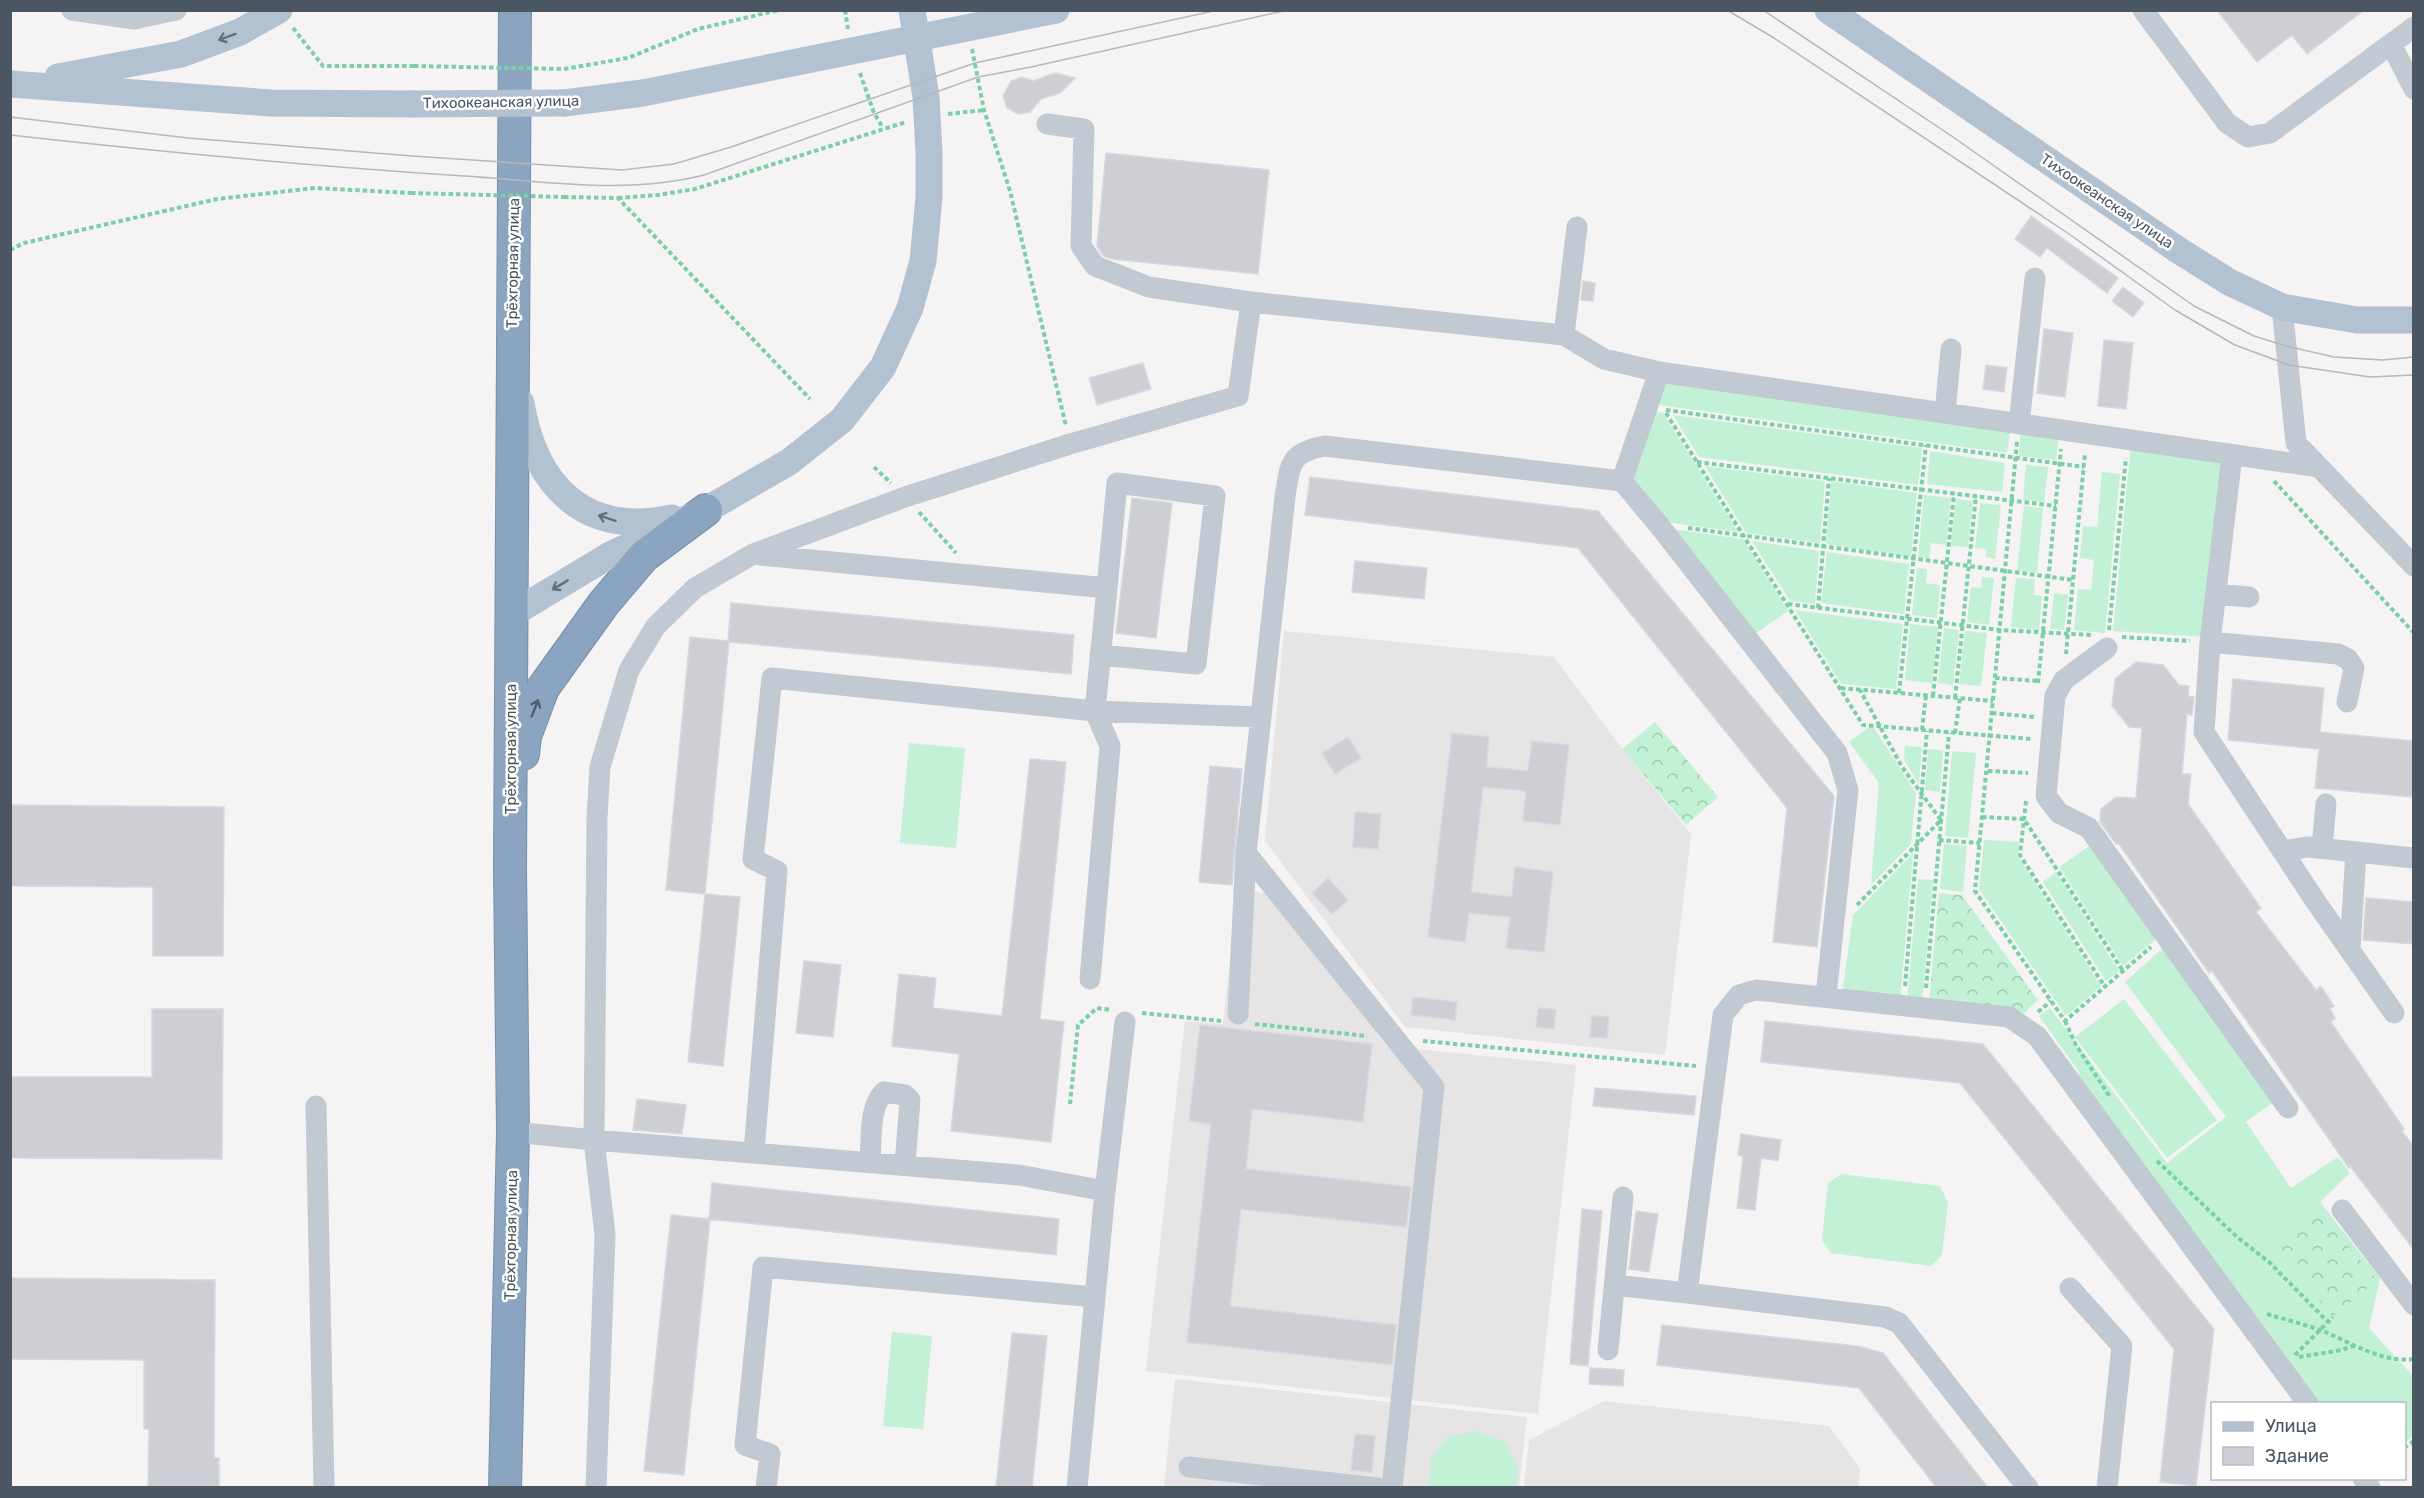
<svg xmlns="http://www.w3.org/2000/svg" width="2424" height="1498" viewBox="0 0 2424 1498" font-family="Rubik,sans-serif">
<defs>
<pattern id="forest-crowns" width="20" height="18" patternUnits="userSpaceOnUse" patternTransform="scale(1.5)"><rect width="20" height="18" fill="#c3f1d5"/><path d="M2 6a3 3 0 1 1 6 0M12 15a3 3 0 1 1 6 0" fill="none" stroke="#a0c6b0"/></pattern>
</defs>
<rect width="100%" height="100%" fill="#f5f3f3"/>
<path fill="#e6e4e5" d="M1284 631 1554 657 1622 749 1691 834 1665 1055 1405 1027 1265 841Z
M1238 889 1279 895 1386 1046 1576 1065 1538 1414 1146 1371 1185 1021 1223 1024Z
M1175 1379 1527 1417 1519 1487 1164 1488Z
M1604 1401 1829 1426 1860 1468 1858 1487H1524L1529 1440Z"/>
<path fill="#c3f1d5" d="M1661 377 2011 426 2007 453 1652 404Z
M1648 411 1663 413 1738 532 1659 521 1625 480Z
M1673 415 1922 448 1918 485 1699 457Z
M2021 428 2059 434 2056 460 2019 456Z
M2131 444 2228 459 2206 637 2113 631Z
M1930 451 2005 463 2002 492 1927 484Z
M2026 465 2048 467 2044 502 2023 500Z
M1705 466 1825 481 1820 543 1746 533Z
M2102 472 2120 474 2105 633 2074 630 2078 589 2091 590 2094 560 2080 558 2083 526 2097 527Z
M1831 481 1917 493 1911 557 1826 544Z
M1924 495 1951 498 1946 545 1931 543 1929 558 1918 557Z
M1956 499 1973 501 1968 547 1951 546Z
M1980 503 2001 505 1995 559 1986 557V549L1975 548Z
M2024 506 2043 508 2037 573 2017 570Z
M1665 528 1743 539 1788 611 1756 633Z
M1752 541 1819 551 1815 604 1790 601Z
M1827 552 1909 564 1904 614 1821 603Z
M1917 568 1927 569 1926 583 1940 585 1937 618 1912 615Z
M1982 577 1994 578 1989 625 1967 622 1971 587 1981 588Z
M2016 578 2035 579 2034 595 2042 596 2039 630 2011 627Z
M2054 593 2068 595 2064 630 2050 629Z
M1795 610 1903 624 1896 689 1841 684Z
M1910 624 1938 627 1932 683 1905 680Z
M1944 628 1959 630 1953 685 1938 683Z
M1965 631 1987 633 1981 686 1959 684Z
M1872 725 1916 793 1911 844 1871 885 1879 783 1849 742Z
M909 743 965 748 956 848 900 843Z
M1905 746 1922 747 1919 784 1904 760Z
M1928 749 1943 751 1940 792 1925 790Z
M1952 751 1976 753 1968 838 1945 836Z
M1984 840 2019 842 2018 856 2101 986 2066 1016 1979 889Z
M2095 842 2161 935 2123 966 2059 867Z
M1944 844 1967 846 1963 892 1940 889Z
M1913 853 1900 1001 1842 995 1853 915Z
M2056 872 2119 971 2106 981 2043 882Z
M1918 879 1933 880 1922 1004 1907 1002Z
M2166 945 2276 1100 2246 1122 2291 1188 2338 1157 2350 1173 2320 1202 2380 1278 2369 1328 2413 1376V1436L2405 1443 2404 1404 2311 1403 2073 1079 2080 1073 2039 1016 2050 1008 2167 1163 2226 1117 2125 982Z
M2124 999 2217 1120 2167 1158 2075 1037Z
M1841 1174 1940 1186 1948 1203 1942 1255 1931 1266 1831 1253 1822 1240 1828 1183Z
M892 1332 932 1336 923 1429 883 1426Z
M1477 1431 1505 1442 1518 1467 1516 1487H1428L1431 1458 1448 1437Z"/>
<path fill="url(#forest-crowns)" d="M1655 722 1718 797 1686 825 1622 749Z
M1939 893 1962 895 2038 1000 2024 1013 1929 1004Z
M2317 1209 2377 1280 2333 1317 2274 1246Z"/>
<path fill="#cdcfd5" stroke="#d7d9de" stroke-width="1.5" d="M2217 10H2364L2307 54 2292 35 2257 62Z
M1055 73 1075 78 1060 93 1041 99 1030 112 1018 114 1007 108 1003 96 1011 81 1022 77 1033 81Z
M1106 153 1269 170 1258 274 1112 259 1103 256 1097 246Z
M2031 216 2118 278 2107 293 2047 248 2040 257 2015 239Z
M1583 281 1595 283 1593 301 1581 300Z
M2123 287 2144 303 2133 317 2112 301Z
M2044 329 2073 333 2065 397 2037 393Z
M2104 340 2133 343 2126 409 2098 406Z
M1143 363 1151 389 1097 405 1089 378Z
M1986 365 2007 368 2004 392 1983 389Z
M1310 477 1598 511 1834 796 1817 947 1773 942 1787 808 1578 548 1305 515Z
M1132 498 1172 503 1156 638 1116 633Z
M1355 561 1427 568 1424 599 1352 592Z
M731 603 1074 635 1071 674 729 642 705 894 666 890 690 637 728 641Z
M2136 662 2163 665 2179 685 2189 686 2188 696 2194 697 2192 715 2187 714 2182 774H2191L2188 804 2261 908 2256 912 2316 990 2321 986 2334 1006 2330 1009 2335 1018 2331 1022 2404 1129 2402 1131 2414 1147V1250L2350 1166 2349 1168 2212 971 2209 973 2119 844H2116L2100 822 2101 809 2116 797 2136 798 2142 728 2129 727 2112 706 2115 679Z
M2233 679 2324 688 2320 732 2414 741 2412 797 2315 788 2319 749 2228 740Z
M1452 733 1489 737 1486 767 1528 771 1532 741 1569 745 1560 825 1523 821 1526 791 1483 787 1471 892 1512 897 1515 867 1553 872 1544 952 1506 948 1510 917 1469 913 1465 942 1428 937Z
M1348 737 1361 758 1335 774 1322 753Z
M1030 759 1066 762 1040 1019 1064 1022 1051 1142 951 1131 959 1054 892 1046 899 974 936 978 933 1008 1002 1016Z
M1210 766 1242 769 1232 885 1199 882Z
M10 805 224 807 223 956H153V887L10 886Z
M1355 812 1381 814 1378 849 1353 847Z
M1328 878 1348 900 1332 914 1312 893Z
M705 894 740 897 723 1066 688 1062Z
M2366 898 2414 902V944L2363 940Z
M804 961 841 965 833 1037 796 1033Z
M1413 997 1457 1002 1455 1020 1411 1015Z
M1538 1008 1556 1010 1554 1029 1536 1027Z
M152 1009H223L222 1159 10 1158V1077H152Z
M1592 1016 1609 1017 1607 1038 1590 1037Z
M1765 1021 1983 1044 2214 1329 2196 1486 2160 1482 2174 1349 1960 1083 1761 1062Z
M1200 1025 1372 1044 1363 1122 1252 1109 1246 1169 1411 1187 1406 1227 1241 1209 1230 1306 1396 1325 1392 1365 1187 1342 1211 1124 1189 1121Z
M1595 1088 1696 1096 1694 1115 1593 1106Z
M637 1099 686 1105 682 1134 633 1130Z
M1741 1134 1781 1140 1778 1161 1761 1158 1755 1210 1737 1208 1743 1156 1738 1155Z
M712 1183 1059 1219 1056 1255 709 1219Z
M1582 1209 1602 1211 1588 1366 1570 1364Z
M1636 1211 1658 1214 1649 1272 1629 1269Z
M671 1215 710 1219 684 1475 644 1471Z
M10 1278 215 1280 214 1458H219V1488H148L149 1429H144V1360L10 1359Z
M1662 1325 1857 1346 1883 1353 1988 1488H1937L1859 1388 1657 1365Z
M1012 1333 1047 1336 1032 1488H996Z
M1590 1368 1624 1370 1623 1386 1589 1384Z
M1355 1434 1375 1436 1372 1472 1351 1470Z"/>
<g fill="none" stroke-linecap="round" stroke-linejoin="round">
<defs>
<path id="highway" d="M523 754 525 736 543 688 604 603 644 556 706 510
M505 1488 513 1132 510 869 515 10"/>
</defs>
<use href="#highway" stroke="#7690ad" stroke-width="34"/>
<path stroke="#7ad0a6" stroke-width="4" stroke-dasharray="4.5 3" stroke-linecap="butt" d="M845 10 848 29
M293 28 323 66H414
M972 49 984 110 1010 191 1066 426
M564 69 628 58 698 29 779 10
M860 73 874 113 883 128
M948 114 984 110
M564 197 618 198 810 399
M618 198 658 195 695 189 906 122
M10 250 24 243 217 199 315 188 411 193
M1666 410 2084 467
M1666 413 1863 725 2032 739
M2017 442 1975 891 2065 1021 2151 947
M1697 462 2056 506
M874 467 891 483
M2274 481 2414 633
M919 512 956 553
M1688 528 2073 580
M1788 604 2000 630 2091 635
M1818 608 1829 478
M2109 630 2126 458
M2122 637 2190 641
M2066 654 2085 453
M1995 678 2038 681
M2038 683 2061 449
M1841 688 1993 701
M1899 693 1926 445
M1933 696 1954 494
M1955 698 1976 496
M1992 713 2034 717
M1922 730 1926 695
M1955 733 1960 698
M1988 771 2028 773
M2026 801 2020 855 2105 987
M1982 817 2024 819 2123 971
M1939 840 1980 843
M1857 905 1941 820 1902 767 1860 690
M1905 986 1927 731
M1926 988 1949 733
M2038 1012 2051 1001
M1142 1013 1221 1021
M2065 1021 2076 1045 2110 1097
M1255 1024 1367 1036
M1423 1041 1696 1066
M1070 1104 1078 1025 1097 1008 1111 1010
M2157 1161 2237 1237 2269 1262 2328 1322
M2267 1314C2284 1319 2303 1324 2320 1330 2351 1342 2380 1363 2414 1359
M2295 1355 2333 1317
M2299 1357 2342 1350 2355 1345
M2404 1448 2414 1441"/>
<path stroke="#c1cad2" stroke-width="21" d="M72 10 134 19 176 10
M2143 10 2227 123 2248 137 2270 133 2414 27
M2391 44 2414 89
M1047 124 1084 129 1081 246 1095 266 1149 287 1251 302 1564 335 1604 359 1659 372 2319 467
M2282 307 2296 443 2414 566
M1564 335 1577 227
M1945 413 1951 349
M2019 424 2035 278
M2232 455 2210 642 2204 732 2316 902 2394 1013
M1622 481 1659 372
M760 555 1107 588 1095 711 1110 746 1090 979
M2216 594 2249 597
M2210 642 2338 654 2348 659 2354 668 2347 702
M2107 648 2064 680 2055 696 2046 796 2059 813 2089 828 2288 1108
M1100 655 1196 664 1215 496 1117 483 1107 588
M2322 848 2326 804
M2282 851 2308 847 2414 858
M1246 853 1434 1087 1392 1488
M2350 949 2356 852
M1238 1014 1246 853 1285 497C1290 465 1289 452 1325 446L1622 481 1658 524 1837 753 1848 790 1826 996
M316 1106 324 1488
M513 1132 594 1140 1019 1175 1105 1191
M754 1152 777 871 753 859 772 678 1095 711 1260 717
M870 1162C872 1141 868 1108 884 1092L905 1095 910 1100 905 1165
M2342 1210 2414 1305
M1614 1285 1687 1293
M2070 1288 2122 1346 2107 1488
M1608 1350 1623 1197
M1189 1467 1378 1488
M2363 1478 2370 1488
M596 1488 605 1235 594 1140 597 818 600 767 629 670 656 626 695 588 753 554 905 497 1070 444 1238 396 1251 302
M766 1488 770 1454 745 1445 763 1267 1095 1297
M1077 1488 1105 1191 1125 1022
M2028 1488 1899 1323 1885 1317 1687 1293 1723 1015 1739 995 1756 990 2009 1017 2037 1036 2308 1404"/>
<path stroke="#b3c2d1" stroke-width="27" d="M1828 10 2178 250 2229 282 2282 307 2357 320H2414
M58 77 181 54 240 32 279 10
M10 84 271 103 413 104
M564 103 643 93 1056 10
M521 403C535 486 584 537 672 518
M512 614 610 555 706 510 789 462 842 420 883 367 910 308 923 261 929 197V153L926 97 912 10"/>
<use href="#highway" stroke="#8ba5c1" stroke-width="32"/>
<path stroke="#b5b8bd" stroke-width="1.5" d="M1727 10 1774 38 2069 234 2175 310 2235 345 2289 365 2370 377 2414 375
M1763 10 1953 137 2194 306 2254 336 2286 346 2334 357 2383 360 2414 357
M10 117 188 138 412 156 622 170 674 164 731 147 975 63 1218 10
M10 135C161 152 313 166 464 176 544 181 626 195 704 175L978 77 1031 67 1288 10"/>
<path stroke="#7ad0a6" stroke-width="4" stroke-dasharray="4.5 3" stroke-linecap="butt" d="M414 66 564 69
M411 193 564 197"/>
<path stroke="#b3c2d1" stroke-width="27" d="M413 104 564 103"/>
</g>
<defs><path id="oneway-shaft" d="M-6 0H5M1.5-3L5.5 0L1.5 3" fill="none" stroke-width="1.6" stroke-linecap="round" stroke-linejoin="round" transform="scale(1.5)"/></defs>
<g stroke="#64717d">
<use href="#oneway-shaft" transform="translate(227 37) rotate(160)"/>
<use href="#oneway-shaft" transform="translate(607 518) rotate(-162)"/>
<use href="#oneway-shaft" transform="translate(560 585) rotate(149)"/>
</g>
<use stroke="#505e6b" href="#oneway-shaft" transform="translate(535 708) rotate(-69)"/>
<g text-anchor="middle" stroke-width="5" stroke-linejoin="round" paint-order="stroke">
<g font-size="15" fill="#4a5661" stroke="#fff">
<text transform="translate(501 102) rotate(-1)" y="5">Тихоокеанская улица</text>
<text transform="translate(2107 201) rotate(34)" y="5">Тихоокеанская улица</text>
<text transform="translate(513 263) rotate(-89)" y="5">Трёхгорная улица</text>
<text transform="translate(511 749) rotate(-90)" y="5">Трёхгорная улица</text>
<text transform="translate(511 1235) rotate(-89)" y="5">Трёхгорная улица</text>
</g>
</g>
<rect width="2424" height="1498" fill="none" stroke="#4a5661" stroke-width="24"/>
<rect x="2211" y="1402" width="195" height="78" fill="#ffffff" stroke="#b7bbc0" stroke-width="1.5"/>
<rect x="2223" y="1422" width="30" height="9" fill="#b3c2d1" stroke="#b7bbc0" stroke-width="1.5"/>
<text x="2265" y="1432" font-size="18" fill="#4a5661">Улица</text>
<rect x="2223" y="1447" width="30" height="18" fill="#cdcfd5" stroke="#b7bbc0" stroke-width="1.5"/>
<text x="2265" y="1462" font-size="18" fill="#4a5661">Здание</text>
</svg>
